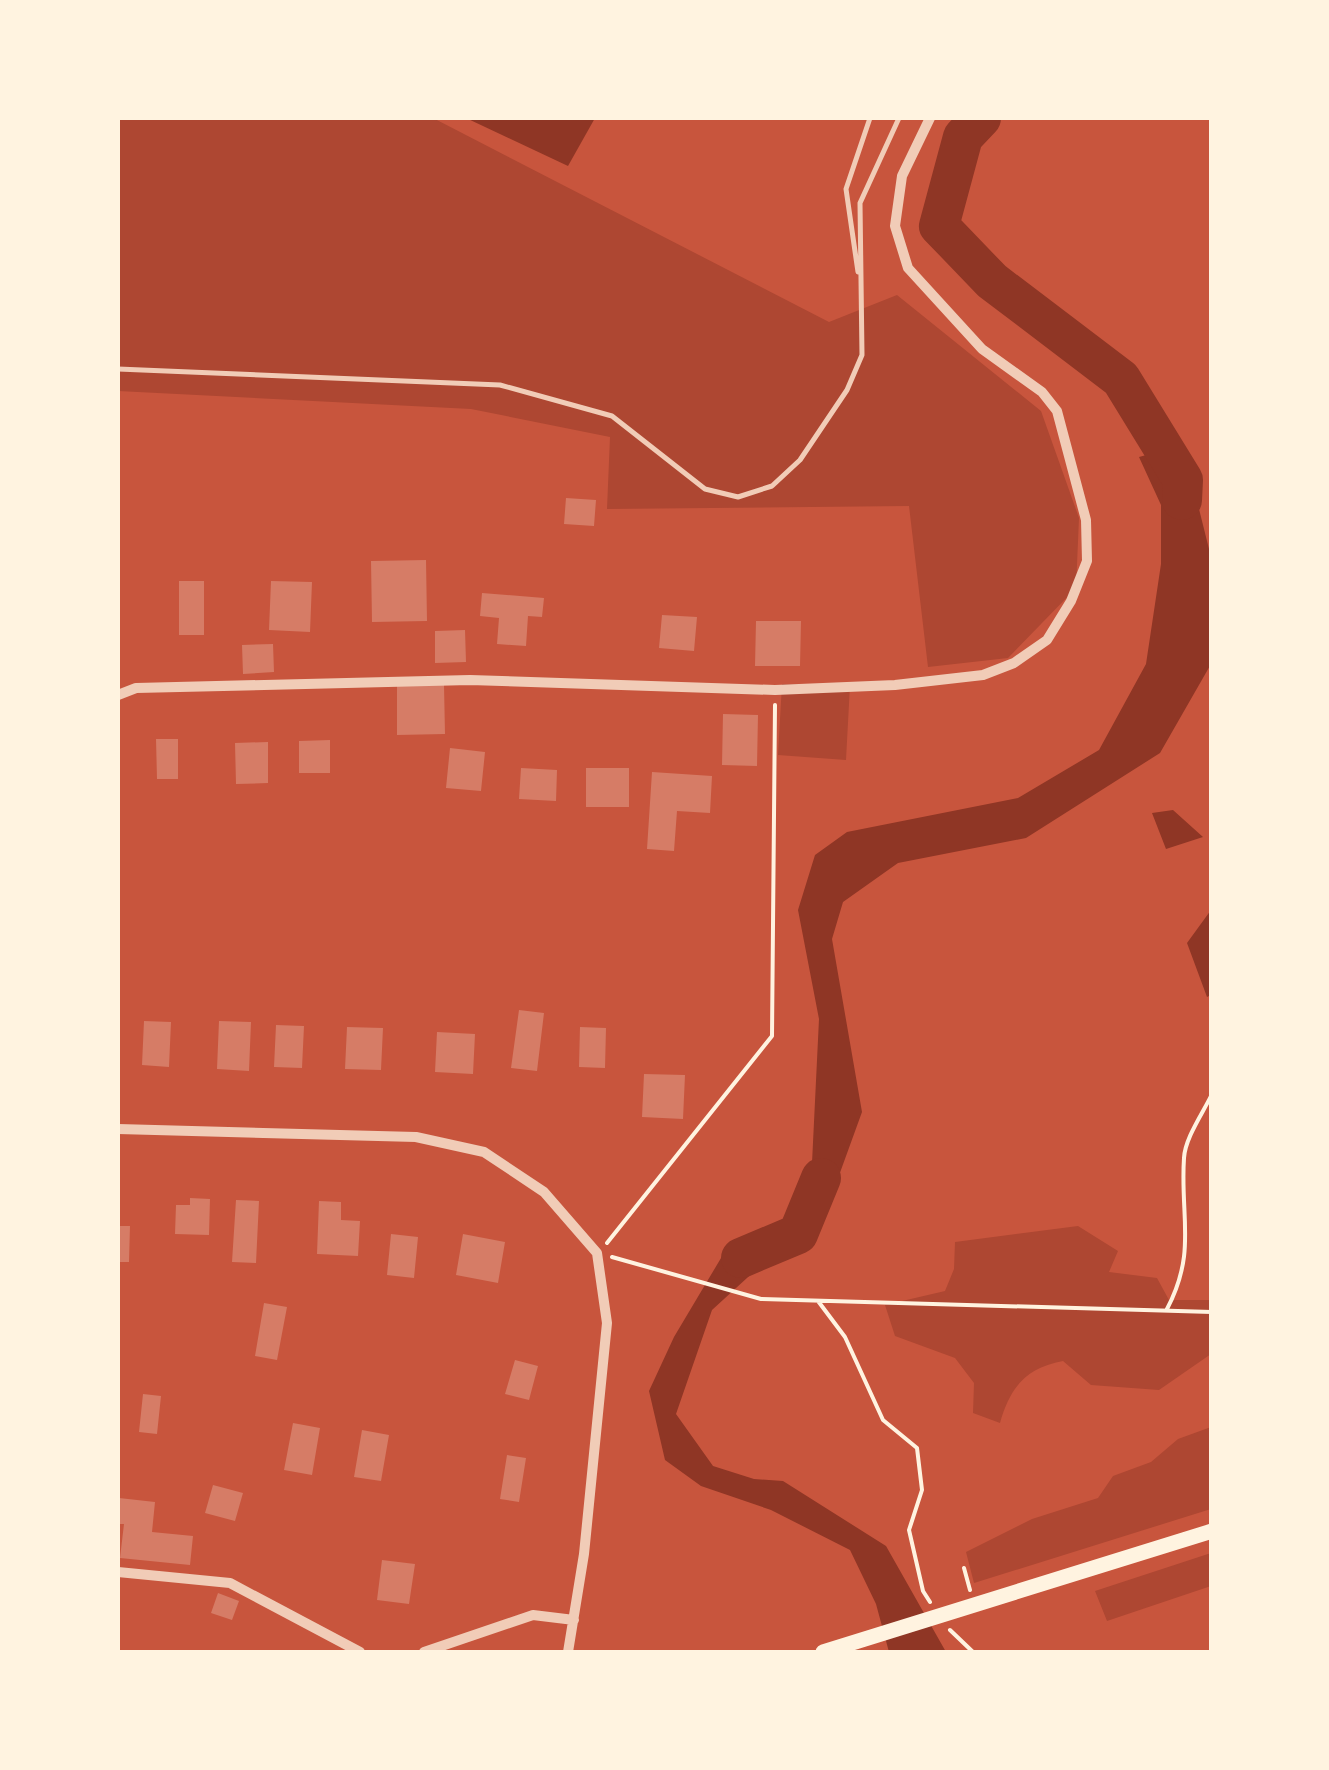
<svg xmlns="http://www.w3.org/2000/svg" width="1329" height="1770" viewBox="0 0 1329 1770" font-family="Raleway,sans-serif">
<rect width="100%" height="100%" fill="#c8553d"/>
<path fill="#ae4732" d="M118 118H433L829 322 897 295 1041 411 1079 518 1076 588 1008 658 928 667 909 506 607 509 610 437 471 409 118 391Z
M782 684 850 685 846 760 778 755Z
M1078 1226 1118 1251 1109 1272 1157 1278 1169 1300H1211V1354L1159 1390 1091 1385 1063 1361C1026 1368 1010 1387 1000 1423L973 1413 974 1383 955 1358 895 1336 885 1305 945 1291 954 1269 955 1242Z
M1211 1427V1509L974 1583 966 1552 1032 1519 1098 1498 1113 1476 1151 1462 1178 1439Z
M1211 1553V1586L1107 1621 1095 1591Z"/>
<path fill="#8f3625" d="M466 118H595L568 166Z
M1183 445 1211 557V664L1160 753 1026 838 898 863 843 902 832 939 862 1112 829 1203 712 1310 676 1414 713 1466 754 1479 783 1481 886 1546 946 1652H889L876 1604 850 1550 771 1510 701 1486 665 1460 649 1391 674 1337 724 1253 782 1239 812 1163 819 1019 798 910 815 855 847 832 1018 798 1099 750 1146 664 1161 564V505L1139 457Z
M1173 810 1203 837 1166 849 1152 813Z
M1211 910V995L1207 997 1187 943Z"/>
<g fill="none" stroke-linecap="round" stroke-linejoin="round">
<path stroke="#8f3625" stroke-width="40" d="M981 118 963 137 939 226 992 281 1121 379 1183 480 1182 500
M741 1258 798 1234 821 1178"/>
</g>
<path fill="#d67c66" d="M566 498 596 500 594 526 564 524Z
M426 560 427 621 372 622 371 561Z
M179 581H204V635H179Z
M271 581 312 582 310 632 269 630Z
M482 593 544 598 542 617 528 616 526 646 497 644 499 618 480 616Z
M662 615 697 617 694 651 659 648Z
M756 621H801L800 666H755Z
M465 630 466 662 435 663V631Z
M273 644 274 672 243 674 242 645Z
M444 685 445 734 397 735V686Z
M723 714 758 715 757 766 722 765Z
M156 739H178V779H157Z
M330 740V773H299V741Z
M268 742V783L236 784 235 743Z
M450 748 485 752 481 791 446 788Z
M521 768 557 770 556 801 519 799Z
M586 768H629V807H586Z
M652 772 712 776 710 813 677 811 674 851 647 849Z
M519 1010 544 1013 537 1071 511 1068Z
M144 1021 171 1022 169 1067 142 1065Z
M219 1021 251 1022 249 1071 217 1069Z
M276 1025 304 1026 302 1068 274 1067Z
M347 1027 383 1028 381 1070 345 1069Z
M580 1027 606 1028 605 1068 579 1067Z
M437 1032 475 1034 473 1074 435 1072Z
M644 1074 685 1075 683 1119 642 1117Z
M190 1198 210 1199 209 1235 175 1234 176 1205H190Z
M236 1200 259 1201 256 1263 232 1262Z
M319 1201 341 1202V1220L360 1221 358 1256 317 1254Z
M118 1226H130L129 1262H118Z
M391 1234 418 1237 414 1278 387 1275Z
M463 1234 505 1242 498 1283 456 1275Z
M264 1303 287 1307 277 1360 255 1356Z
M515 1360 538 1366 529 1400 505 1394Z
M143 1394 161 1396 157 1434 139 1432Z
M293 1423 320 1428 312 1475 284 1470Z
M362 1430 389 1435 381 1481 354 1477Z
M507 1455 526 1458 519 1502 500 1499Z
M213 1485 243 1493 235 1521 205 1513Z
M119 1498 155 1502 152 1532 193 1536 190 1565 120 1558 124 1524H118Z
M382 1560 415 1564 409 1604 377 1600Z
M218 1593 239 1601 232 1620 211 1613Z"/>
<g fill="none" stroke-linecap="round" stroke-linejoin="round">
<path stroke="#fff3e0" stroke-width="4" d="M607 1243 772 1036 775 705
M612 1257 761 1299 1212 1312
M818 1301 845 1337 883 1420 917 1448 922 1490 909 1530 923 1591 930 1602
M1167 1309C1197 1252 1180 1217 1184 1158 1185 1138 1203 1113 1212 1094
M964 1568 970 1590
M950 1630 973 1652"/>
<path stroke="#f1ccb7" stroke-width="5" d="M858 272 846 189 870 118
M118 369 500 385 612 416 705 489 738 497 772 486 800 460 847 390 862 355 860 203 899 118"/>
<path stroke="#f1ccb7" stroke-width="10" d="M118 695 136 688 470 680 775 690 895 685 983 675 1014 663 1047 640 1071 601 1087 561 1086 520 1057 411 1042 392 982 349 908 268 895 226 902 176 930 118
M118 1129 416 1137 484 1152 544 1192 597 1253 607 1323 584 1554 568 1652
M118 1572 230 1583 360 1652
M424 1652 533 1615 574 1620"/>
<path stroke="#fff3e0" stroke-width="15" d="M823 1652 1212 1531"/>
</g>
<rect width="1329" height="1770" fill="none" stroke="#fff3e0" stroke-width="240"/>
</svg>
